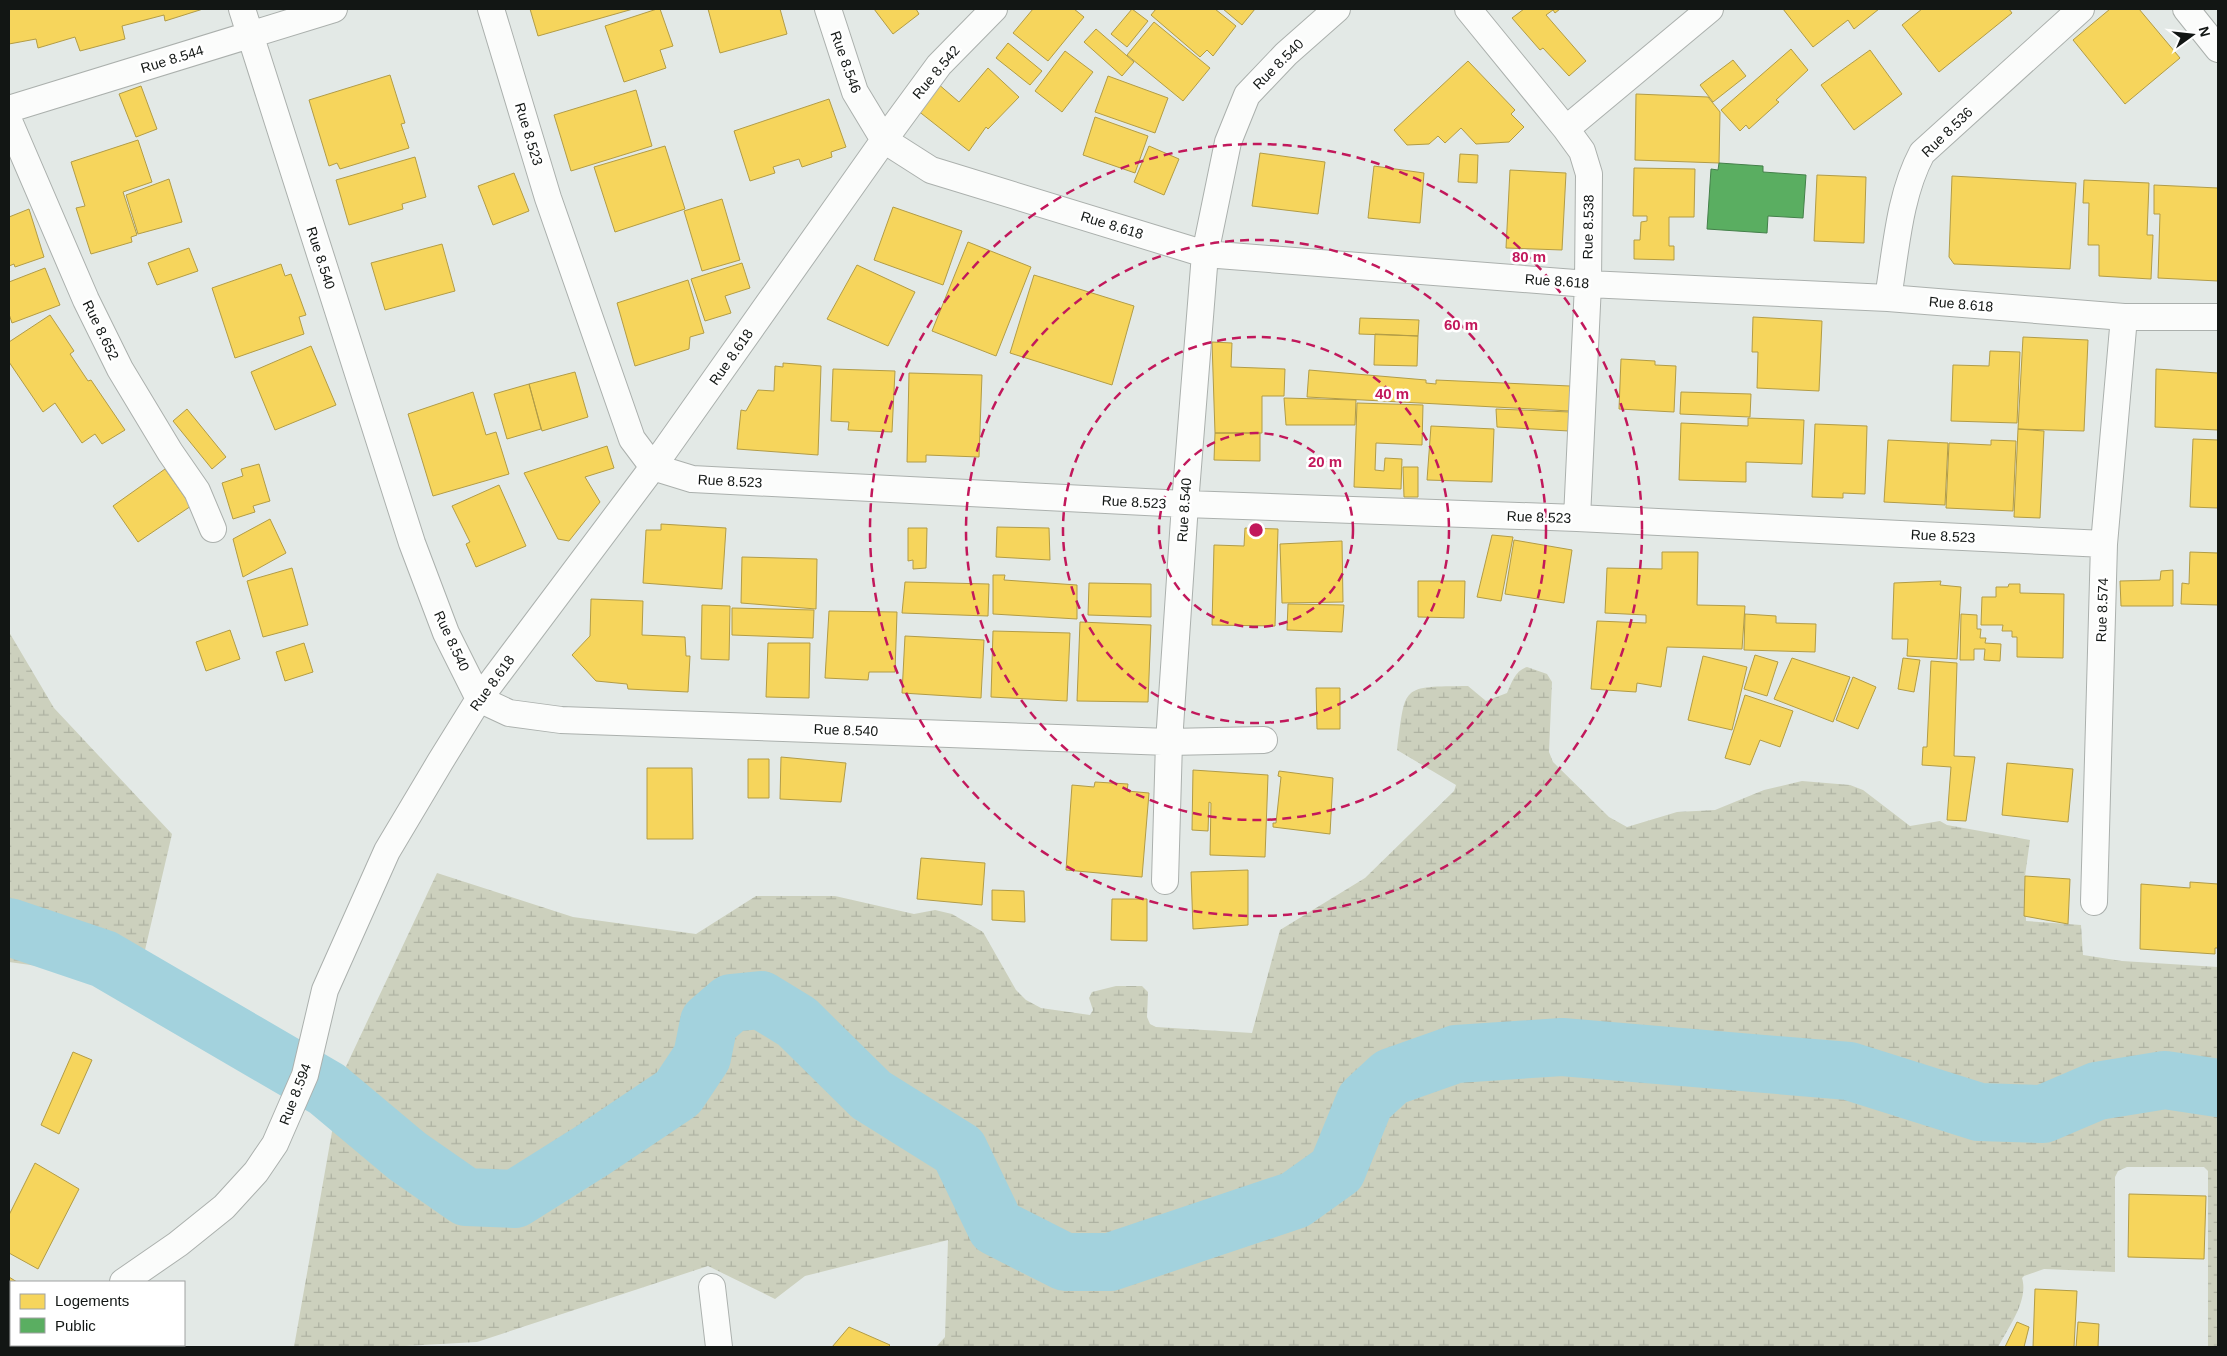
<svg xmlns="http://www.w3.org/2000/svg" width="2227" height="1356" viewBox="0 0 2227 1356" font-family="Arial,sans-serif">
<defs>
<pattern id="wetland-marsh" width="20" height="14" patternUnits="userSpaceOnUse" patternTransform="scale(1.25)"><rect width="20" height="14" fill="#ccd0bd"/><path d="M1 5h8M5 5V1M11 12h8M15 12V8" fill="none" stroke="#aeb2a2"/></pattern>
</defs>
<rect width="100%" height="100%" fill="#e3e9e6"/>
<path fill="url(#wetland-marsh)" d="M9 632 54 708 172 834 138 980 9 962Z
M1527 667 1547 674 1552 682 1549 752 1553 762 1609 817 1627 827 1677 812 1715 810 1764 790 1802 781 1850 785 1863 790 1910 826 1940 821 1947 825 2030 840 2025 876 2026 921 2081 925 2083 955 2122 961 2218 967V1347H2208V1171L2204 1167H2127L2118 1171 2115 1177V1272L2044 1269 2024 1276 2022 1278C2029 1300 2008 1328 1998 1347H936L945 1337 948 1240 805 1276 775 1299 708 1266 477 1342 387 1347H294L342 1075 437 873 573 917 696 934 756 896H835L914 914 935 910 952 914 983 932 1016 990 1026 1000 1041 1008 1090 1015 1093 1010 1089 998 1092 992 1116 986H1142L1148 992 1147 1017 1150 1024 1156 1027 1252 1033 1280 930 1365 878 1454 791 1456 785 1397 750C1406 684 1400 687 1468 686L1486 701 1507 693C1512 682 1515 671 1527 667Z"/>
<path fill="#f6d55c" stroke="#b29c46" d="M9 9H203L165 21 164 15 122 26 125 39 80 51 75 37 38 48 36 39 9 44Z
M530 9H633L538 36Z
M657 9H660L673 46 660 50 666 68 624 82 605 26Z
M708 9H780L787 34 720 53Z
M874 9H916L919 14 893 34Z
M1033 9H1074L1084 17 1048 61 1013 33Z
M1132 9 1148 21 1127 47 1111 34Z
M1156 9H1215L1236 26 1213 56 1207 50 1200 57 1151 15Z
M1223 9H1255L1242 25Z
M1524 9H1560L1555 13 1553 10 1546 15 1586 61 1569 76 1543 48 1540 50 1512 18Z
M1783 9H1879L1854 29 1848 20 1813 47Z
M1922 9H2009L2012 13 1939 72 1902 25Z
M2110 9H2139L2180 58 2125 104 2073 40Z
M1154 22 1210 68 1183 101 1127 55Z
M1096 29 1134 62 1122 76 1084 42Z
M1008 43 1042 71 1030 85 996 58Z
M1791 49 1808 70 1776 100 1779 102 1749 129 1746 125 1740 131 1721 110Z
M1870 50 1902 94 1854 130 1821 85Z
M1065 51 1093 72 1062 112 1035 91Z
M1733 60 1746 76 1713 102 1700 85Z
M1468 61 1515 110 1511 114 1524 127 1509 142 1476 144 1461 128 1445 143 1438 136 1429 144 1407 145 1394 130Z
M988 68 1019 97 988 129 986 127 969 151 917 110 937 83 959 102Z
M390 75 405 123 401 124 409 148 340 169 337 163 329 166 309 100Z
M1108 76 1168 98 1155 133 1095 112Z
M141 86 157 129 136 137 119 94Z
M636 90 652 146 571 171 554 115Z
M1636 94 1708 97 1720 112 1719 163 1635 160Z
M829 99 846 147 831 152 832 157 802 167 799 159 773 167 775 173 750 181 734 131Z
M1095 117 1148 136 1135 173 1083 155Z
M138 140 152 182 123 192 137 235 131 237 132 242 91 254 76 208 85 206 71 162Z
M665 146 685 209 615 232 594 167Z
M1149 146 1179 159 1164 195 1134 182Z
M1260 153 1325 162 1318 214 1252 206Z
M1460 154 1478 155 1477 183 1458 182Z
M415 157 426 197 402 204 403 209 349 225 336 180Z
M1374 166 1424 173 1420 223 1368 218Z
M1634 168 1695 169 1694 217H1669V246H1674V260L1634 259V240H1640L1641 222 1647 221V216H1633Z
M1510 170 1566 173 1562 250 1506 248Z
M514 173 529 211 493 225 478 186Z
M1817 175 1866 177 1864 243 1814 241Z
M1952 176 2076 183 2070 269 1954 264 1949 257Z
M169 179 182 222 138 234 126 195Z
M2084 180 2149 183 2147 235H2153L2151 279 2099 276V245H2088L2089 203H2083Z
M2154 185 2218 188V281L2158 278 2160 214H2154Z
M722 199 740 260 702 271 684 211Z
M893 207 962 231 943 285 874 260Z
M29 209 44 257 15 267 14 264 9 266V217Z
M968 242 1031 267 996 356 932 331Z
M442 244 455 291 385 310 371 263Z
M189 248 198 271 157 285 148 263Z
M742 263 750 288 725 296 731 313 705 321 691 279Z
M281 264 285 276 291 274 306 315 299 317 304 334 235 358 212 288Z
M857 265 915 292 888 346 827 319Z
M45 268 60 305 12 323 9 314V282Z
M1034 275 1134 306 1112 385 1010 353Z
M688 280 704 333 690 337 689 349 635 366 617 303Z
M50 315 74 351 70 354 88 381 91 380 125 430 102 444 95 434 82 443 55 403 43 412 9 362V342Z
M1753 317 1822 321 1819 391 1757 388 1758 352H1752Z
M1360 318 1419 320 1418 336 1359 334Z
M1375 334 1418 336 1417 366 1374 365Z
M2023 337 2088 340 2084 431 2018 429Z
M1212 342 1232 343 1231 367 1285 369 1284 396H1262V433H1215Z
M311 346 336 405 275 430 251 372Z
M1990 351 2020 352 2017 423 1951 421 1953 365 1989 366Z
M1621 359 1655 361V365L1676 366 1674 412 1619 409Z
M783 363 821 366 818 455 737 449 741 410 746 411 758 390 774 391 775 366 783 367Z
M833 369 895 371 892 432 848 430 849 422 831 421Z
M2156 369 2218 373V430L2155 427Z
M1309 370 1426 380V383L1436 384V380L1570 386V411L1307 397Z
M575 372 588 417 542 431 529 384Z
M909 373 982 375 979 457 926 455V462H907Z
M529 384 541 429 507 439 494 394Z
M473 392 486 435 496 432 509 474 433 496 408 414Z
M1681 392 1751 394 1750 417 1680 414Z
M1284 398 1356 400 1355 425H1286Z
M1357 403 1423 405 1422 445 1376 443 1375 470 1384 471 1385 458 1402 459 1401 489 1354 487Z
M187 409 226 457 212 469 173 421Z
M1496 409 1570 412 1569 431 1497 427Z
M1748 418 1804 420 1802 464 1746 462V482L1679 480 1681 423 1748 426Z
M1815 424 1867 426 1865 494 1843 493V498L1812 497Z
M1431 426 1494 429 1492 482 1427 480Z
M2018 429 2044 431 2040 518 2014 517Z
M1215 433H1260V461L1214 460Z
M2193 439 2218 440V508L2190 507Z
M1888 440 1948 443 1945 505 1884 502Z
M1991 440 2016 441 2013 511 1946 508 1949 443 1991 445Z
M607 446 614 468 585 477 600 502 569 541 558 539 524 473Z
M259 464 270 501 253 506 255 512 233 519 222 483 243 476 241 469Z
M1403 467H1418V497H1404Z
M165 469 191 506 138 542 113 506Z
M499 485 526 546 476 567 466 544 470 542 452 506Z
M270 519 286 553 243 577 233 539Z
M661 524 726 528 722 589 643 583 646 530H661Z
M997 527 1049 528 1050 560 996 557Z
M908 528H927L926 568 913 569V560L908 561Z
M1245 528 1278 529 1275 626 1212 625 1214 545 1244 546Z
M1492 535 1513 537 1501 601 1477 597Z
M1514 540 1572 550 1564 603 1505 594Z
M1342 541 1343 602 1282 603 1280 544Z
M1662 552H1698L1697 605 1745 606 1742 649 1667 647 1661 687 1637 683 1636 692 1591 689 1597 621 1646 623V615L1605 613 1607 568 1662 569Z
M2190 552 2218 553V605L2181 604 2182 583 2189 584Z
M742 557 817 559 816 609 741 603Z
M292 568 308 625 263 637 247 581Z
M2173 570V606H2121L2120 581 2160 580 2161 571Z
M993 575H1005L1004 580 1077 585V619L993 614Z
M1418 581H1465L1464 618 1418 617Z
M1941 581 1940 585 1961 587 1957 659 1907 656 1908 639H1892L1894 583Z
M905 582 989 584 988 616 902 613Z
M1089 583 1151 584V617L1088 615Z
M2009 584H2020V593L2064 594 2063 658 2017 657V637H2012V631H2002L2003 625H1981L1982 597H1996V587H2008Z
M591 599 643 601 642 635 685 637 686 656H690L688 692 628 689 627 684 596 681 572 655 590 636Z
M1288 604 1344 605 1342 632 1287 630Z
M702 605 730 606 729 660 701 659Z
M732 608 814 610 813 638 732 635Z
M829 611 897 612 895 672H869L868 680 825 678Z
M1745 614 1776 616V623L1816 624 1815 652 1744 650Z
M1961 614 1977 615V629H1981L1980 638H1986L1985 643 2001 644 2000 661 1984 660 1985 649H1974V660H1960Z
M1080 622 1151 625 1148 702 1077 701Z
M230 630 240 659 206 671 196 642Z
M993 631 1070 633 1067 701 991 697Z
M905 636 984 640 981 698 902 693Z
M304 643 313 672 285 681 276 652Z
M768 643H810L809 698 766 697Z
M1755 655 1778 662 1767 696 1744 689Z
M1703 656 1747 667 1732 730 1688 720Z
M1792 658 1850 677 1833 722 1774 699Z
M1903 658 1920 660 1914 692 1898 689Z
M1931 661 1957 663 1954 756 1975 757 1966 821 1947 820 1951 767 1922 765 1923 747H1927Z
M1853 677 1876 687 1858 729 1836 720Z
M1316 688H1340V729H1317Z
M1745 695 1793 711 1780 747 1760 740 1750 765 1725 758Z
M781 757 846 763 841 802 780 799Z
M748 759H769V798H748Z
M2007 763 2073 769 2068 822 2002 815Z
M647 768H692L693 839H647Z
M1193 770 1268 775 1265 857 1210 855 1211 803 1209 802 1208 831 1192 830Z
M1279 771 1333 778 1330 834 1273 827V823H1276L1281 777 1278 776Z
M1095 782 1128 784 1127 791 1149 793 1142 877 1066 870 1072 785 1094 787Z
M921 858 985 863 982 905 917 899Z
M1248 870V925L1193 929 1191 872Z
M2025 876 2070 879 2068 924 2024 916Z
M2190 882 2218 884V948H2215V954L2140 949 2141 884 2190 888Z
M992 890 1024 891 1025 922 992 920Z
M1112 899H1147V941L1111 940Z
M73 1052 92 1060 59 1134 41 1125Z
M35 1163 79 1189 38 1269 9 1253V1215Z
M2129 1194 2206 1196 2204 1259 2128 1257Z
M9 1277 17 1282H11V1336L9 1340Z
M2035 1289 2077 1291 2074 1347H2033Z
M2017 1322 2029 1327 2024 1347H2005Z
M2078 1322 2099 1324 2098 1347H2076Z
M849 1327 890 1345 888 1347H832Z"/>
<path fill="#5aae61" stroke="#44804a" d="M1719 163 1763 166V172L1806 175 1803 218 1768 216 1767 233 1707 229 1711 169 1718 170Z"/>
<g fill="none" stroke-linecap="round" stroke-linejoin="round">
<path stroke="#a3d2dd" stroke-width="58" d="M9 927 104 959 327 1089 407 1156 466 1197 515 1199 593 1150 678 1093 702 1057 709 1022 731 1003 761 1000 797 1022 871 1095 959 1150 996 1227 1065 1262H1110L1295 1200 1337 1170 1365 1101 1391 1077 1456 1054 1562 1047 1849 1071 1979 1112 2043 1114 2097 1091 2165 1080 2218 1088"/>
<defs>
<path id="minor" d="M242 9 412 543 446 633 479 699 509 713 561 720 1169 742 1185 504 1205 254 1228 142 1247 95 1286 54 1337 9
M491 9 548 198 632 439 653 467 692 479 1185 504 1577 518 2104 544
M828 9 855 92 884 140 939 65 994 9
M1468 9 1566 129
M2186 9 2218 49
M9 109 334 9
M9 121 86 300 120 369 170 452 197 491 213 529
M1888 298C1896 250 1899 196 1922 153L2081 9
M1577 518 1588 284 1589 174 1582 151 1566 129 1710 9
M1165 881 1169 742 1264 740
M2094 902 2104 544 2124 317
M123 1282 178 1244 224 1207 256 1172 275 1144 305 1075 325 990 387 851 440 762 479 699 653 467 884 140 931 170 1205 254 1588 284 1888 298 2124 317H2218
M712 1287 719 1347
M72 1347 73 1345"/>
</defs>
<use href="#minor" stroke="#abb0ad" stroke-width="28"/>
<use href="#minor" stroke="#fbfcfb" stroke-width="26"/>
</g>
<g fill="none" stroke="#c2185b" stroke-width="2.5" stroke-dasharray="9 6">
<circle cx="1256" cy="530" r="97"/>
<circle cx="1256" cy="530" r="193"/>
<circle cx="1256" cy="530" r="290"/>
<circle cx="1256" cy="530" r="386"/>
</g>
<g text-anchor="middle" stroke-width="5" stroke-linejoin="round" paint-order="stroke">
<g font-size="14" fill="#121614" stroke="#fff">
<text transform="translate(172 59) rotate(-17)" y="5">Rue 8.544</text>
<text transform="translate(846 62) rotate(70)" y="5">Rue 8.546</text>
<text transform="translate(1278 64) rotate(-45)" y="5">Rue 8.540</text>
<text transform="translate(936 72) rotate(-50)" y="5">Rue 8.542</text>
<text transform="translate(1947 132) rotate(-44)" y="5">Rue 8.536</text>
<text transform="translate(529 134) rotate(73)" y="5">Rue 8.523</text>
<text transform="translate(1112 225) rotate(17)" y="5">Rue 8.618</text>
<text transform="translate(1588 227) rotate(-89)" y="5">Rue 8.538</text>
<text transform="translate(321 258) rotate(72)" y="5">Rue 8.540</text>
<text transform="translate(1557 281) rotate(4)" y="5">Rue 8.618</text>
<text transform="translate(1961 304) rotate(5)" y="5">Rue 8.618</text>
<text transform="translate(101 330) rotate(64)" y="5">Rue 8.652</text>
<text transform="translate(731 357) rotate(-55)" y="5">Rue 8.618</text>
<text transform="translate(730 481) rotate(3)" y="5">Rue 8.523</text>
<text transform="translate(1134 502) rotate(3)" y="5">Rue 8.523</text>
<text transform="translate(1184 510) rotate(-86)" y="5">Rue 8.540</text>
<text transform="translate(1539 517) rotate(2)" y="5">Rue 8.523</text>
<text transform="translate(1943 536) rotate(3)" y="5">Rue 8.523</text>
<text transform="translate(2102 610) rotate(-88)" y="5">Rue 8.574</text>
<text transform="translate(452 641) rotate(65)" y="5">Rue 8.540</text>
<text transform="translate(492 683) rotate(-54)" y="5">Rue 8.618</text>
<text transform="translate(846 730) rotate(2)" y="5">Rue 8.540</text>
<text transform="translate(295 1094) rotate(-69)" y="5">Rue 8.594</text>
</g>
</g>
<circle cx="1256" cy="530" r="8" fill="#c2185b" stroke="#fff" stroke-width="2.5"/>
<g font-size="15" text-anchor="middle" font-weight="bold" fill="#c2185b" stroke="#fff" stroke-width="5" stroke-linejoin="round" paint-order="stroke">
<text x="1529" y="262">80 m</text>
<text x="1461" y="330">60 m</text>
<text x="1392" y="399">40 m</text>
<text x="1325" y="467">20 m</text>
</g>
<rect width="2227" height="1356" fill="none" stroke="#121614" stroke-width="20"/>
<rect x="10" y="1281" width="175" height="65" fill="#ffffff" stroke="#a0a2a1"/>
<rect x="20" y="1294" width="25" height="15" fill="#f6d55c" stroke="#a0a2a1"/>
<text x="55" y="1306" font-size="15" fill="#121614">Logements</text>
<rect x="20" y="1318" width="25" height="15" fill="#5aae61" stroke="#a0a2a1"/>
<text x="55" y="1331" font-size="15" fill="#121614">Public</text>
<g transform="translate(2192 35) rotate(75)" stroke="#ffffff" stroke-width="4" paint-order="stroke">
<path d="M0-4L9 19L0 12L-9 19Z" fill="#121614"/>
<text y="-8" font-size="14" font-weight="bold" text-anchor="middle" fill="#121614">N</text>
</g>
</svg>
